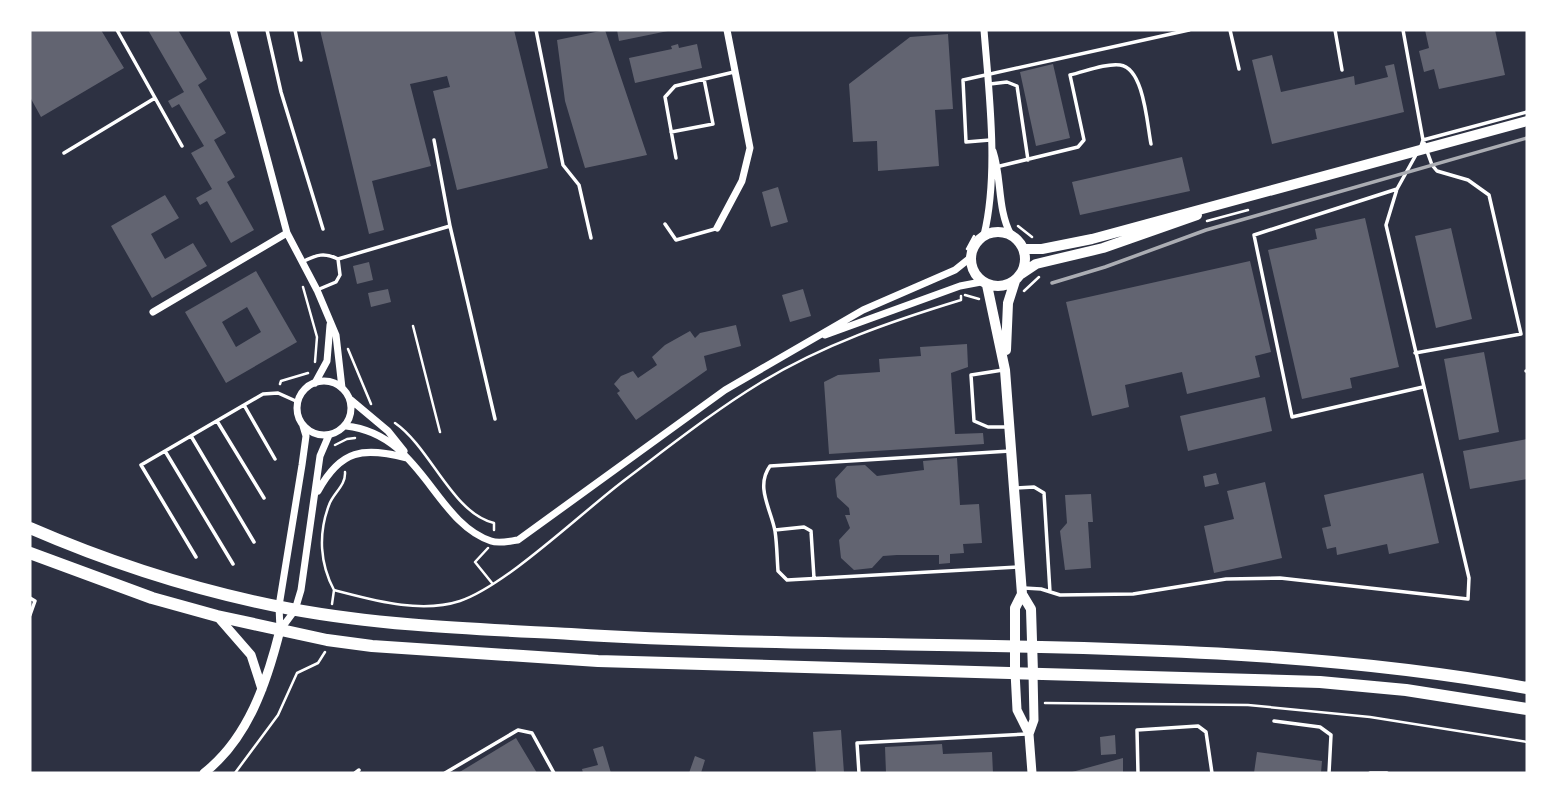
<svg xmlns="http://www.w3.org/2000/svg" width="1557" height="803" viewBox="0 0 1557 803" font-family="'Open Sans',sans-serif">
<rect width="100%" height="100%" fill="#2d3142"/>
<path fill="#626471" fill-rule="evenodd" d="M30 30H101L124 68 41 117 30 97Z
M148 30H178L207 79 198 85 226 133 214 140 235 177 227 182 254 230 231 243 207 201 200 205 196 198 212 189 191 153 204 146 179 104 172 108 168 101 184 92Z
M320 30H514L548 168 457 190 433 91 450 87 447 76 410 84 431 166 372 181 384 230 369 234Z
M605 30 647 155 585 168 565 101 557 40Z
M617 30H668V31L619 41Z
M1425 30H1495L1505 75 1439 89 1434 69 1424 72 1419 51 1429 48Z
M948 34 953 109 935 110 939 166 878 171 877 141 853 142 849 84 910 37Z
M678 44 679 48 697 44 702 68 635 83 629 58 672 49 671 46Z
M1272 55 1281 92 1354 76 1355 85 1388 77 1385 66 1394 64 1404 112 1272 144 1252 60Z
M1053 64 1070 138 1036 146 1020 72Z
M1182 157 1190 191 1080 215 1072 182Z
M778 187 788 222 771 227 762 192Z
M165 195 179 218 151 234 165 259 193 243 207 266 152 298 111 226Z
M1365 218 1399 367 1350 378 1352 388 1302 399 1268 250 1317 239 1315 229Z
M1451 228 1472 319 1436 328 1415 236Z
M1250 261 1271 352 1255 356 1260 377 1187 394 1182 372 1125 385 1129 407 1092 416 1066 302Z
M369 262 373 280 357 284 353 266Z
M256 271 297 342 226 383 185 312ZM247 307 261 332 236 347 222 322Z
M388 289 391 302 371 307 368 293Z
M803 289 811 316 790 322 782 295Z
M736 325 741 346 704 356 707 370 636 420 617 393 620 391 614 384 621 376 633 371 638 378 657 365 652 357 665 345 690 331 695 338 700 333Z
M967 344 968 367 951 373 955 434 983 433 984 444 829 454 824 382 838 375 880 372 879 359 921 356 920 347Z
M1484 352 1499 432 1459 440 1444 359Z
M1265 397 1272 431 1188 451 1180 416Z
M1527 439V479L1470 489 1463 451Z
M957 458 960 505 979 504 982 543 963 544 964 553 950 554V563L939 564V555H897L883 556 872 568 854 570 841 558 839 540 850 528 845 515H850L849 508 837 497 835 479 847 466 865 465 877 476 924 470 923 461Z
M1216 473 1219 484 1205 487 1203 476Z
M1423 473 1439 543 1389 554 1387 544 1337 555 1336 547 1327 549 1322 528 1331 526 1324 495Z
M1265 482 1282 558 1214 573 1204 526 1234 519 1227 491Z
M1091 494 1093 522H1088L1091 568 1065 570 1060 531 1067 523 1065 495Z
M841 730 844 773H816L813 732Z
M1115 735 1116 754 1101 755 1100 737Z
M516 738 537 773H458Z
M942 744 943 754 992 752 993 773H886L885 747Z
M603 746 611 773H583L582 769 598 765 593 749Z
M1257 752 1322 761 1321 773H1254Z
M695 756 705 760 701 773H689Z
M1123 758V773H1073L1072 772Z"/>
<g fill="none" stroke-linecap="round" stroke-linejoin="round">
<path stroke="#fff" stroke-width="2.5" d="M1207 221 1248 210
M1018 226 1032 237
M967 249 974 236
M303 287 317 337 315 362
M1024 291 1039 277
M965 295 979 299
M413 326 440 432
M348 349 371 404
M280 384 281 381 308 373
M395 423C431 448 452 513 494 523V530
M335 445 347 439 355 438
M488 548 475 562 492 583
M334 590C320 564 318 534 329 505 333 493 346 486 345 472
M332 604 334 590C373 600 420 614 460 601 507 585 583 511 626 479 670 446 714 411 760 383 822 345 892 321 961 300V296
M1045 703 1248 705 1370 717 1527 742
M235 773 278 715 297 673 318 663 325 652"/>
<path stroke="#fff" stroke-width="3.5" d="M117 30 182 146
M267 30 281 92 323 229
M295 30 301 60
M536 30 563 165 579 185 591 238
M1230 30 1239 69
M1335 30 1342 70
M1403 30 1423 140 1527 112
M990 84 1007 82 1017 86 1028 160
M671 132 713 124 704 79
M990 140 966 142 963 80 1189 30
M64 153 155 98
M676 158 665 97 675 86 734 72
M996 167 1078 147 1084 140 1070 75C1084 72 1105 63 1120 65 1144 68 1147 124 1151 144
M1397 189 1254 235 1292 417 1423 387
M665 224 676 240 715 229
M450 226 495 419
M338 259 450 226 434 140
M304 261C317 255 324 252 338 259L340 275 336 282 317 290
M1415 353 1521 334 1489 195 1468 180 1437 171 1432 165 1423 140 1421 146
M1003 370 971 375 974 421 988 427H1006
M1526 371H1527
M244 405 275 459
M217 421 264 498
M191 436 254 542
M165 451 233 564
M1010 451 770 466C755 487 771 509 775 531 777 544 777 558 778 571L787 580 1019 567
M1015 488 1034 487 1044 493 1050 592
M775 530 804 527 811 531 814 578
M196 557 141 465 263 394 278 393 298 402
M1024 588 1041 589 1060 595 1133 594 1226 579 1280 578 1468 599 1469 578 1386 225 1397 189 1417 153
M30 598 35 601 30 615
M1274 721 1320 727 1331 735 1329 773
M355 773 359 770
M445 773 518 730 532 733 554 773
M859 773 857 743 1027 734
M1138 773 1137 730 1198 726 1206 732 1212 773
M1370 773H1387"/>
<path stroke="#fff" stroke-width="7" d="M233 30 287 233 317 290 336 335 342 388
M993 151C1002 178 997 209 1011 235
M717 228 742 181 750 148 727 30
M984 235C999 173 989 93 984 30
M153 312 287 233
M825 335 960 286 981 282
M297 408a27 27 0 1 1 54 0a27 27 0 1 1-54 0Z
M315 383 327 361 330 325
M351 400 388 431 404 451
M346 426C422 434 434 522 491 541 499 544 510 541 518 540L725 390 863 310 955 270 970 258
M318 491C341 449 363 447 407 458
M281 629 295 610 301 590 320 456 329 435
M280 630 279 606 302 465 306 436 303 426"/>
<path stroke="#fff" stroke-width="9" d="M217 616 251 655 262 689
M1015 672 1017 710 1029 734
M204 773C248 739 267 682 280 630
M1032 773 1029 734 1034 720 1033 673"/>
<path stroke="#fff" stroke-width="10" d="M971 259a27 27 0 1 1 54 0a27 27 0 1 1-54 0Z
M1023 249H1042L1092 239 1527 121
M1021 274 1036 264 1103 248 1197 215
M987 285 1005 370 1022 594 1031 609 1033 673
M1006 350 1008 303 1015 281
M1015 672V608L1022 594"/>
<path stroke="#fff" stroke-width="12" d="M30 528C113 564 201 592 291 609 383 626 478 629 571 634 890 654 1212 631 1527 688
M30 553 152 598 217 616 327 640 372 646 598 661 1320 682 1406 690 1527 709"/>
<path stroke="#abadb3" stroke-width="3.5" d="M1052 283 1105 267 1206 230 1527 138"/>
</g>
<rect width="1557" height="803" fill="none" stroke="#ffffff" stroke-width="63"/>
</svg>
